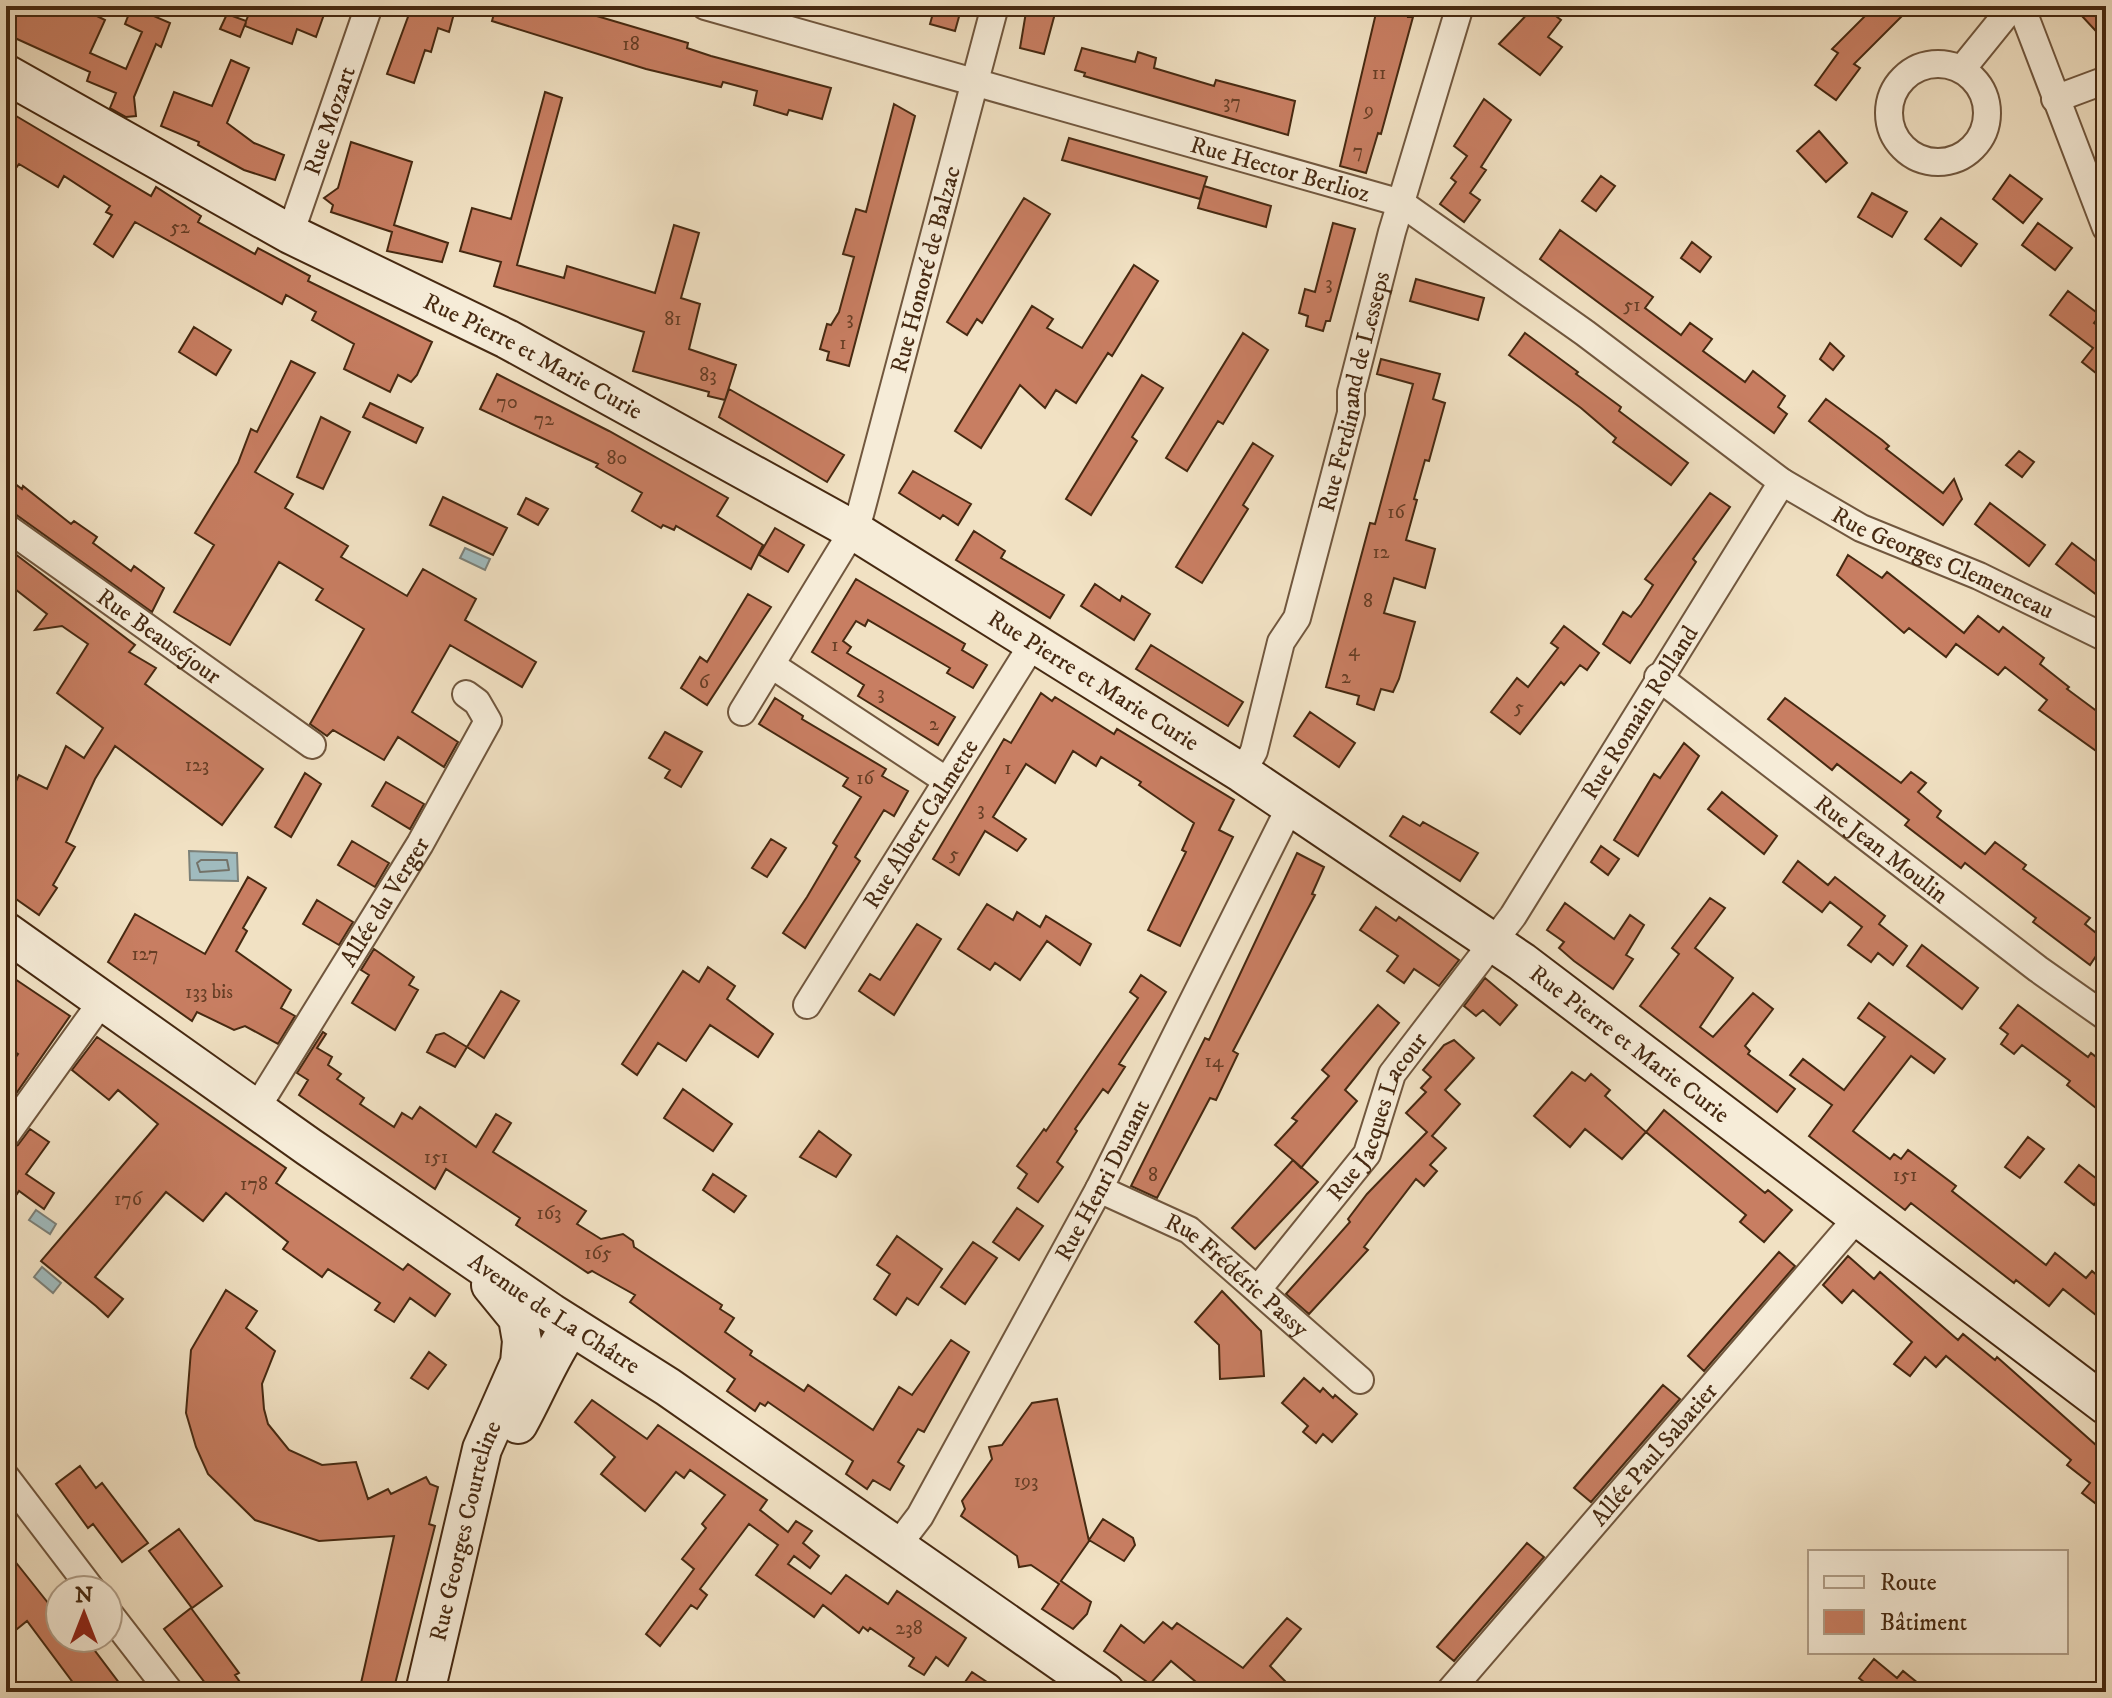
<svg xmlns="http://www.w3.org/2000/svg" width="2112" height="1698" viewBox="0 0 2112 1698" font-family="'IM FELL DW Pica',serif">
<rect width="100%" height="100%" fill="#f1e1c3"/>
<filter id="stains"><feTurbulence type="fractalNoise" baseFrequency=".0025" numOctaves="4"/><feColorMatrix values="0 0 0 0 .2 0 0 0 0 .09 0 0 0 0 .02 0 0 0 .5 -.17"/></filter>
<radialGradient id="worn" r=".72"><stop offset=".6" stop-color="#630" stop-opacity="0"/><stop offset="1" stop-color="#630" stop-opacity=".3"/></radialGradient>
<path fill="#a0bbbe" stroke="#7c8179" stroke-width="2" d="M465 548 490 559 485 570 460 558Z
M189 851 237 853 238 881 190 880Z
M36 1210 56 1224 50 1234 29 1220Z
M42 1267 61 1283 53 1293 34 1277Z"/>
<g fill="none" stroke-linecap="round" stroke-linejoin="round">
<path stroke="#737268" stroke-width="2" d="M201 860H227L229 870 200 872 197 863Z"/>
</g>
<path fill="#c87e62" stroke="#462911" stroke-width="2" d="M6 6H77L105 20 90 53 126 69 142 32 125 24 132 6H152L149 14 170 23 161 47 156 44 134 97 136 116 126 117 110 108 116 93 87 81 90 72 6 34Z
M252 6H327L316 37 297 29 292 44 245 26 246 22 240 37 220 29 227 14 246 21Z
M412 6H456L449 32 438 28 431 52 425 50 414 83 387 74Z
M496 6H563L688 43 687 48 711 56 831 88 822 119 789 110 787 115 754 105 757 91 723 82 721 87 646 69 492 21Z
M935 6H962L955 31 930 24Z
M1027 6H1057L1044 54 1020 48Z
M1386 6H1409L1408 17H1413L1381 134 1378 133 1366 173 1340 166 1376 13 1385 14Z
M1535 6H1543L1561 20 1548 37 1562 47 1540 75 1499 44Z
M1875 6H1912L1854 64 1860 68 1836 100 1815 85 1838 53 1832 49Z
M2090 6H2106V42L2081 15Z
M1082 48 1135 62 1138 52 1156 58 1154 68 1214 86 1216 80 1295 101 1288 135 1084 76 1085 73 1075 70Z
M231 60 249 68 227 123 254 143 284 155 275 180 244 170 198 145 199 142 161 126 174 92 212 106Z
M545 92 562 98 517 265 564 278 567 266 655 293 674 225 699 233 681 298 700 304 689 349 736 365 725 400 708 396 709 392 633 371 644 332 494 286 501 262 460 251 472 208 511 219Z
M1484 99 1511 120 1481 167 1486 170 1470 193 1480 200 1464 222 1440 204 1456 182 1451 178 1467 156 1454 146Z
M894 104 915 116 849 366 827 360 829 352 820 349 827 324 831 325 839 312 854 257 843 254 856 209 866 212Z
M6 110 151 196 156 187 201 216 198 222 255 254 258 248 310 276 308 281 432 342 417 375 411 382 398 375 390 392 344 369 354 344 312 320 316 312 286 295 282 304 135 222 113 257 94 244 112 215 106 212 110 206 64 176 58 187 19 164 6 182Z
M1819 131 1847 163 1826 182 1797 151Z
M1069 138 1207 177 1200 199 1062 160Z
M351 142 412 162 394 225 448 243 442 262 387 251 392 232 331 212 333 205 324 198 338 188Z
M2010 175 2042 199 2023 223 1993 199Z
M1601 176 1615 186 1596 211 1582 201Z
M1204 186 1271 206 1266 227 1198 208Z
M1872 193 1907 212 1892 237 1858 217Z
M1024 198 1050 214 982 323 977 319 967 335 947 322Z
M1941 218 1977 244 1961 266 1925 239Z
M1333 223 1355 229 1330 321H1326L1323 331 1306 326 1308 316 1299 313 1305 289 1315 292Z
M2038 223 2072 248 2055 270 2022 245Z
M1560 230 1653 297 1645 308 1681 335 1690 323 1712 339 1703 351 1745 382 1753 371 1785 396 1778 407 1787 414 1774 433 1540 259Z
M1692 242 1711 257 1700 272 1681 258Z
M1134 265 1158 281 1112 356 1108 353 1076 403 1056 390 1045 408 1020 385 981 448 955 431 1032 306 1053 319 1047 328 1082 348Z
M1416 279 1484 298 1478 320 1410 301Z
M2068 291 2100 315 2094 323 2106 331V381L2082 362 2093 348 2050 315Z
M194 327 231 350 216 375 179 352Z
M1243 333 1268 350 1223 424 1218 421 1187 471 1166 458Z
M1525 333 1578 372 1576 374 1621 407 1619 411 1688 463 1671 485 1613 442 1616 438 1581 408 1509 355Z
M1830 343 1844 356 1833 370 1820 359Z
M1381 359 1440 374 1433 399 1445 403 1429 461 1425 460 1414 499 1417 500 1406 540 1435 549 1433 557 1425 588 1394 578 1384 613 1415 622 1399 679 1393 692 1381 689 1374 710 1357 704 1359 696 1326 687 1370 523 1375 524 1413 384 1377 374Z
M291 361 315 373 255 472 293 494 285 508 348 546 341 557 407 596 423 569 476 599 465 620 536 662 522 687 450 645 412 712 458 742 444 767 398 737 384 760 333 730 327 736 310 724 364 629 316 600 323 589 279 562 230 645 174 612 214 545 195 533 238 463 251 429 257 432Z
M497 374 609 431 728 498 717 516 763 545 751 569 676 526 674 530 663 525 661 528 632 511 642 493 596 467 598 464 480 409Z
M1142 375 1163 388 1132 437 1137 441 1091 515 1066 499Z
M729 389 844 455 827 482 719 417Z
M1826 399 1882 440 1889 446 1886 449 1943 493 1954 479 1962 499 1943 525 1809 421Z
M370 403 423 428 416 443 363 417Z
M321 417 350 432 323 489 297 477Z
M1253 443 1273 456 1243 505 1248 509 1202 583 1176 567Z
M2019 451 2034 462 2022 477 2006 465Z
M913 471 971 504 958 525 943 515 940 519 899 493Z
M6 477 22 489 23 486 71 524 74 521 97 537 93 543 131 571 134 566 164 588 152 612 15 514 6 511Z
M1710 493 1730 507 1693 559 1696 562 1630 663 1603 644 1623 612 1631 617 1641 604 1653 585 1645 579Z
M443 497 507 528 493 555 430 525Z
M526 498 548 509 538 525 518 514Z
M1990 503 2045 545 2029 566 1975 524Z
M775 528 804 545 788 572 759 555Z
M974 531 1005 551 1001 558 1064 595 1050 618 956 560Z
M2072 543 2106 569V602L2056 564Z
M6 547 135 645 129 652 156 668 145 684 263 769 222 825 115 746 95 779 66 842 75 847 53 885 57 888 39 915 6 892V802L19 775 47 789 66 746 84 758 103 728 57 693 88 644 62 626 35 630 47 614 6 582Z
M1848 555 1882 578 1887 572 1964 633 1978 616 1999 632 2003 627 2024 643 2044 658 2040 664 2069 687 2067 689 2106 718V758L2039 710 2047 700 2005 667 1998 675 1956 644 1946 657 1909 628 1904 633 1837 575Z
M856 579 965 644 962 650 987 665 973 688 947 673 950 668 868 620 865 626 856 621 843 641 851 647 847 653 955 717 938 745 858 696 864 685 812 652Z
M1095 584 1120 601 1122 596 1150 614 1134 640 1081 606Z
M748 594 771 607 707 705 681 688 700 657 707 662Z
M1564 626 1599 653 1587 670 1580 665 1564 685 1561 682 1520 734 1491 712 1517 678 1528 687 1558 648 1551 643Z
M1151 645 1243 702 1228 726 1136 669Z
M1041 693 1052 701 1055 697 1114 734 1117 729 1234 800 1219 830 1233 837 1180 946 1148 930 1186 852 1182 850 1194 823 1139 785 1141 782 1101 757 1096 766 1073 751 1055 783 1026 764 993 817 1026 839 1017 851 985 831 959 875 933 859 1004 739 1011 743Z
M775 698 803 716 802 719 886 769 882 776 908 791 894 816 884 810 855 857 860 861 805 948 783 933 807 897 837 846 833 843 861 797 843 786 848 778 759 724Z
M1785 698 1901 783 1911 772 1926 783 1918 792 1941 811 1937 817 1985 854 1995 842 2026 865 2023 869 2090 918 2085 924 2106 941 2090 965 2033 922 2036 918 1965 863 1961 868 1905 825 1909 820 1837 764 1832 770 1768 719Z
M1310 712 1355 743 1339 767 1294 736Z
M665 732 702 752 681 787 665 778 670 770 649 758Z
M1684 743 1699 756 1638 856 1614 840 1654 774 1660 778Z
M305 773 321 784 291 837 275 827Z
M386 782 424 804 410 829 372 806Z
M1722 792 1777 836 1764 854 1708 809Z
M1403 816 1420 826 1423 822 1478 853 1460 881 1390 836Z
M771 839 786 848 767 877 752 868Z
M352 841 389 863 375 887 338 865Z
M1601 846 1619 859 1608 875 1591 862Z
M1297 853 1324 867 1312 894 1315 895 1233 1051 1238 1054 1216 1100 1210 1098 1157 1198 1131 1186 1205 1038 1209 1040Z
M1798 861 1828 885 1835 877 1885 916 1879 924 1907 946 1893 965 1878 953 1871 962 1848 945 1862 927 1830 902 1822 912 1783 882Z
M248 877 266 888 243 928 247 931 236 951 291 990 281 1008 295 1016 278 1044 245 1026 234 1030 197 1012 192 1021 108 962 135 914 205 954Z
M1710 898 1725 908 1695 948 1733 978 1700 1027 1713 1037 1753 993 1773 1009 1745 1046 1750 1051 1748 1054 1795 1089 1777 1112 1640 1006 1679 954 1672 948Z
M317 900 353 922 339 945 303 924Z
M1565 903 1614 939 1630 915 1644 925 1626 955 1633 959 1613 989 1574 961 1559 948 1564 942 1547 930Z
M987 904 1013 920 1017 912 1040 927 1046 916 1091 944 1080 965 1047 941 1020 980 995 963 990 970 958 949Z
M1376 907 1396 921 1399 917 1459 960 1439 986 1414 969 1404 983 1387 971 1398 956 1360 930Z
M917 924 941 939 894 1015 859 991 870 974 880 980Z
M1922 945 1978 988 1962 1009 1907 966Z
M374 949 414 977 409 985 418 990 395 1030 352 1003 369 975 361 970Z
M708 967 735 986 727 999 773 1034 758 1057 710 1025 686 1061 658 1043 637 1075 622 1064 683 971 699 982Z
M6 973 70 1016 6 1108V1071L18 1054 6 1046Z
M1141 975 1166 992 1119 1064 1125 1067 1108 1093 1103 1089 1075 1129 1077 1131 1057 1162 1063 1167 1038 1202 1018 1188 1027 1174 1017 1166 1044 1129 1046 1131 1138 998 1130 992Z
M1485 978 1517 1005 1500 1025 1483 1010 1476 1016 1464 1006Z
M501 991 519 1001 484 1058 467 1047Z
M1869 1003 1945 1059 1934 1073 1911 1056 1853 1131 1890 1159 1894 1154 1901 1159 1908 1150 1956 1186 1952 1191 2046 1265 2055 1253 2086 1278 2092 1271 2106 1283V1323L2063 1289 2049 1306 2016 1280 2014 1283 1911 1203 1905 1210 1809 1136 1832 1105 1790 1075 1803 1059 1844 1090 1885 1037 1858 1018Z
M1378 1005 1399 1023 1345 1090 1357 1101 1301 1168 1293 1160 1318 1182 1255 1249 1232 1228 1293 1160 1275 1145 1297 1121 1292 1118 1329 1076 1322 1070Z
M2018 1005 2088 1057 2091 1053 2106 1065V1116L2067 1085 2070 1081 2022 1045 2014 1054 2001 1044 2008 1034 2000 1028Z
M323 1032 326 1034 317 1048 332 1057 328 1065 341 1074 337 1079 364 1098 360 1104 394 1127 402 1113 412 1119 420 1107 476 1147 496 1114 511 1123 493 1152 586 1211 577 1224 601 1239 623 1234 633 1241 634 1247 722 1305 720 1309 734 1318 725 1332 752 1351 750 1355 804 1391 808 1385 873 1430 899 1387 912 1395 951 1340 969 1352 924 1432 918 1429 898 1462 904 1466 890 1490 873 1480 867 1489 846 1474 853 1461 768 1402 765 1406 760 1403 755 1411 727 1391 735 1379 630 1302 635 1295 592 1271 588 1273 516 1225 520 1218 446 1169 435 1189 299 1095 308 1080 297 1073Z
M444 1033 467 1047 455 1067 427 1052 436 1035Z
M97 1037 286 1168 276 1183 403 1270 408 1264 450 1294 435 1316 410 1298 394 1322 375 1310 380 1303 328 1269 322 1277 283 1249 288 1242 226 1193 203 1221 166 1192 95 1277 123 1299 108 1317 96 1306 41 1261 158 1124 118 1090 109 1100 72 1070Z
M1454 1040 1474 1058 1445 1090 1460 1104 1432 1136 1446 1148 1430 1165 1437 1171 1424 1186 1416 1179 1364 1247 1368 1250 1309 1314 1286 1294 1350 1222 1348 1219 1367 1194 1427 1132 1406 1113 1426 1092 1421 1088 1431 1077 1423 1070 1444 1045Z
M1572 1072 1585 1081 1591 1074 1610 1090 1605 1096 1646 1132 1622 1159 1585 1129 1570 1147 1534 1116Z
M683 1089 732 1124 713 1151 664 1118Z
M1664 1110 1765 1193 1768 1190 1792 1210 1764 1242 1740 1222 1746 1215 1646 1132Z
M30 1129 49 1142 26 1174 54 1193 44 1209 19 1191 6 1210V1151L18 1145Z
M819 1131 851 1155 836 1177 800 1157Z
M2028 1137 2044 1149 2020 1178 2005 1167Z
M2079 1165 2106 1186 2094 1205 2065 1182Z
M713 1174 746 1196 734 1212 703 1190Z
M1017 1208 1043 1226 1019 1260 993 1242Z
M897 1236 942 1269 918 1305 907 1298 896 1315 874 1299 890 1274 877 1265Z
M973 1242 997 1258 965 1304 941 1287Z
M1779 1252 1795 1266 1704 1371 1688 1356Z
M1848 1256 1874 1279 1880 1272 1958 1340 1963 1334 1995 1360 1997 1357 2106 1454V1495L2103 1493 2095 1503 2082 1493 2090 1483 2067 1465 2071 1460 1946 1356 1936 1367 1925 1357 1910 1376 1894 1364 1912 1342 1853 1290 1842 1303 1823 1285Z
M226 1290 257 1311 246 1328 275 1351 262 1384 264 1409 268 1424 289 1450 322 1465 356 1462 368 1499 388 1489 391 1494 426 1477 430 1484 438 1487 429 1524 435 1526 393 1692H359L394 1536 319 1541 255 1520 208 1474 196 1447 186 1413 191 1350Z
M1222 1291 1261 1331 1264 1376 1220 1379 1219 1345 1195 1322Z
M429 1352 446 1365 428 1389 411 1378Z
M1304 1378 1320 1392 1323 1388 1333 1398 1335 1395 1357 1414 1332 1442 1323 1434 1316 1443 1303 1432 1308 1426 1282 1403Z
M1663 1385 1680 1399 1591 1502 1574 1488Z
M1057 1399 1089 1541 1061 1581 1091 1602 1087 1614 1073 1629 1042 1609 1059 1584 1031 1565 1019 1567 1017 1556 961 1516 965 1509 962 1501 992 1459 989 1447 1002 1445 1032 1403Z
M592 1400 647 1439 658 1425 767 1500 760 1510 788 1532 796 1521 812 1531 803 1543 819 1556 810 1568 794 1556 788 1564 831 1594 846 1575 888 1604 897 1591 966 1638 948 1666 936 1657 924 1675 909 1666 914 1658 870 1628 868 1631 863 1627 859 1633 823 1605 814 1617 756 1575 778 1545 749 1524 700 1589 707 1595 697 1609 691 1605 660 1646 646 1634 694 1569 682 1559 706 1528 702 1524 725 1495 690 1470 684 1478 676 1472 645 1511 601 1474 615 1457 575 1422Z
M80 1466 96 1488 102 1483 148 1543 122 1562 93 1524 88 1528 56 1484Z
M1103 1519 1133 1538 1135 1545 1124 1561 1089 1540Z
M179 1529 222 1586 192 1608 149 1551Z
M1527 1543 1544 1557 1454 1661 1437 1647Z
M6 1550 60 1618V1638H72L81 1649 89 1643 126 1692H80L27 1621 6 1638Z
M191 1608 239 1673 235 1675 247 1692H212L164 1629Z
M1287 1618 1301 1629 1270 1666 1296 1692H1208L1171 1661 1150 1684 1104 1651 1121 1625 1144 1643 1163 1622 1172 1629 1177 1623 1243 1668Z
M1874 1659 1897 1678 1903 1671 1929 1692H1876L1859 1678Z
M972 1672 1002 1692H958Z"/>
<g fill="none" stroke-linecap="round" stroke-linejoin="round">
<defs>
<g id="street">
<path id="s1" d="M705 6 1401 203 1585 333 1782 482 1861 528 1979 576 2106 638"/>
<path d="M2021 6 2106 228"/>
<circle cx="1938" cy="113" r="49"/>
<path d="M1962 69 2013 6"/>
<path d="M2055 99 2106 80"/>
<path id="s2" d="M290 234 369 6"/>
<path id="s3" d="M6 527 312 745"/>
<path d="M773 666 947 781"/>
<path id="s4" d="M1658 677 2038 969 2106 1017"/>
<path id="s5" d="M742 712 858 522 995 6"/>
<path id="s6" d="M1242 773 1254 751 1281 642 1297 618 1351 413V392L1392 232 1460 6"/>
<path id="s7" d="M807 1005 1034 642"/>
<path id="s8" d="M256 1109 420 844 488 721 477 702 466 694"/>
<path d="M6 1135 103 1000"/>
<path id="s9" d="M1099 1189 1189 1230 1360 1380"/>
<path id="s10" d="M1258 1289 1367 1154 1392 1074 1513 916 1782 482"/>
<path d="M6 1477 92 1590"/>
<path id="s11" d="M897 1546 920 1516 1099 1189 1291 805"/>
<path d="M108 1612 170 1692"/>
<path id="s12" d="M1449 1692 1858 1217"/>
</g>
<g id="secondary">
<path id="s13" d="M6 74 290 234 507 339 853 530 1242 773 1522 962 2106 1405"/>
<path id="s14" d="M6 932 309 1147 551 1313 668 1387 1105 1692"/>
<path d="M518 1424C537 1390 549 1357 571 1326"/>
<path id="s15" d="M425 1692 482 1449 520 1363 522 1341 518 1318 491 1285"/>
</g>
</defs>
<use href="#street" stroke="#71573e" stroke-width="30"/>
<use href="#secondary" stroke="#462911" stroke-width="42"/>
<use href="#street" stroke="#f6ecd8" stroke-width="26"/>
<use href="#secondary" stroke="#f6ecd8" stroke-width="38"/>
</g>
<g text-anchor="middle" stroke-width="7" stroke-linejoin="round" paint-order="stroke">
<g font-size="20" fill="#663e25">
<text x="631" y="50">18</text>
<text x="1379" y="79">11</text>
<text x="1232" y="108">37</text>
<text x="1369" y="116">9</text>
<text x="1358" y="157">7</text>
<text x="180" y="233">52</text>
<text x="1329" y="289">3</text>
<text x="1632" y="311">51</text>
<text x="850" y="324">3</text>
<text x="673" y="325">81</text>
<text x="843" y="349">1</text>
<text x="708" y="381">83</text>
<text x="507" y="408">70</text>
<text x="544" y="425">72</text>
<text x="617" y="464">80</text>
<text x="1396" y="518">16</text>
<text x="1381" y="558">12</text>
<text x="1368" y="607">8</text>
<text x="835" y="651">1</text>
<text x="1354" y="656">4</text>
<text x="1346" y="683">2</text>
<text x="704" y="688">6</text>
<text x="881" y="699">3</text>
<text x="1519" y="713">5</text>
<text x="934" y="730">2</text>
<text x="197" y="771">123</text>
<text x="1008" y="774">1</text>
<text x="865" y="784">16</text>
<text x="981" y="815">3</text>
<text x="954" y="860">5</text>
<text x="145" y="960">127</text>
<text x="209" y="998">133 bis</text>
<text x="1214" y="1067">14</text>
<text x="436" y="1163">151</text>
<text x="1153" y="1181">8</text>
<text x="1905" y="1181">151</text>
<text x="254" y="1190">178</text>
<text x="128" y="1205">176</text>
<text x="549" y="1219">163</text>
<text x="598" y="1259">165</text>
<text x="1026" y="1487">193</text>
<text x="909" y="1634">238</text>
</g>
<g font-size="24" fill="#462911" stroke="#f6ecd8">
<text dy="8" stroke="none"><textPath href="#s2" startOffset="120">Rue Mozart</textPath></text>
<text dy="8" stroke="none"><textPath href="#s1" startOffset="598">Rue Hector Berlioz</textPath></text>
<text dy="8" stroke="none"><textPath href="#s5" startOffset="484">Rue Honoré de Balzac</textPath></text>
<text dy="8" stroke="none"><textPath href="#s13" startOffset="598">Rue Pierre et Marie Curie</textPath></text>
<text dy="8" stroke="none"><textPath href="#s6" startOffset="400">Rue Ferdinand de Lesseps</textPath></text>
<text dy="8" stroke="none"><textPath href="#s1" startOffset="1376">Rue Georges Clemenceau</textPath></text>
<text dy="8" stroke="none"><textPath href="#s3" startOffset="188">Rue Beauséjour</textPath></text>
<text dy="8" stroke="none"><textPath href="#s13" startOffset="1246">Rue Pierre et Marie Curie</textPath></text>
<text dy="8" stroke="none"><textPath href="#s10" startOffset="696">Rue Romain Rolland</textPath></text>
<text dy="8" stroke="none"><textPath href="#s7" startOffset="214">Rue Albert Calmette</textPath></text>
<text dy="8" stroke="none"><textPath href="#s4" startOffset="282">Rue Jean Moulin</textPath></text>
<text dy="8" stroke="none"><textPath href="#s8" startOffset="244">Allée du Verger</textPath></text>
<text dy="8" stroke="none"><textPath href="#s13" startOffset="1894">Rue Pierre et Marie Curie</textPath></text>
<text dy="8" stroke="none"><textPath href="#s10" startOffset="212">Rue Jacques Lacour</textPath></text>
<text dy="8" stroke="none"><textPath href="#s11" startOffset="420">Rue Henri Dunant</textPath></text>
<text dy="8" stroke="none"><textPath href="#s9" startOffset="164">Rue Frédéric Passy</textPath></text>
<text dy="8" stroke="none"><textPath href="#s14" startOffset="668">Avenue de La Châtre</textPath></text>
<text dy="8" stroke="none"><textPath href="#s12" startOffset="314">Allée Paul Sabatier</textPath></text>
<text dy="8" stroke="none"><textPath href="#s15" startOffset="166">Rue Georges Courteline</textPath></text>
</g>
</g>
<rect width="2112" height="1698" fill="none" stroke="#f1e1c3" stroke-width="32"/>
<rect x="8" y="8" width="2096" height="1682" fill="none" stroke="#462911" stroke-width="4"/>
<rect x="16" y="16" width="2080" height="1666" fill="none" stroke="#462911" stroke-width="2"/>
<rect x="1808" y="1550" width="260" height="104" fill="#f6ecd8" stroke="#b09e88" stroke-width="2"/>
<rect x="1824" y="1576" width="40" height="12" fill="#f6ecd8" stroke="#b09e88" stroke-width="2"/>
<text x="1880" y="1590" font-size="24" fill="#462911">Route</text>
<rect x="1824" y="1610" width="40" height="24" fill="#c87e62" stroke="#b09e88" stroke-width="2"/>
<text x="1880" y="1630" font-size="24" fill="#462911">Bâtiment</text>
<g transform="translate(84 1614)"><circle r="38" fill="#f6ecd8" stroke="#b09e88" stroke-width="2"/>
<path d="M0-6L14 30L0 20L-14 30Z" fill="#8f2418"/>
<text y="-12" font-size="22" font-weight="bold" text-anchor="middle" fill="#462911">N</text>
</g>
<rect width="100%" height="100%" filter="url(#stains)"/>
<rect width="100%" height="100%" fill="url(#worn)"/>
</svg>
